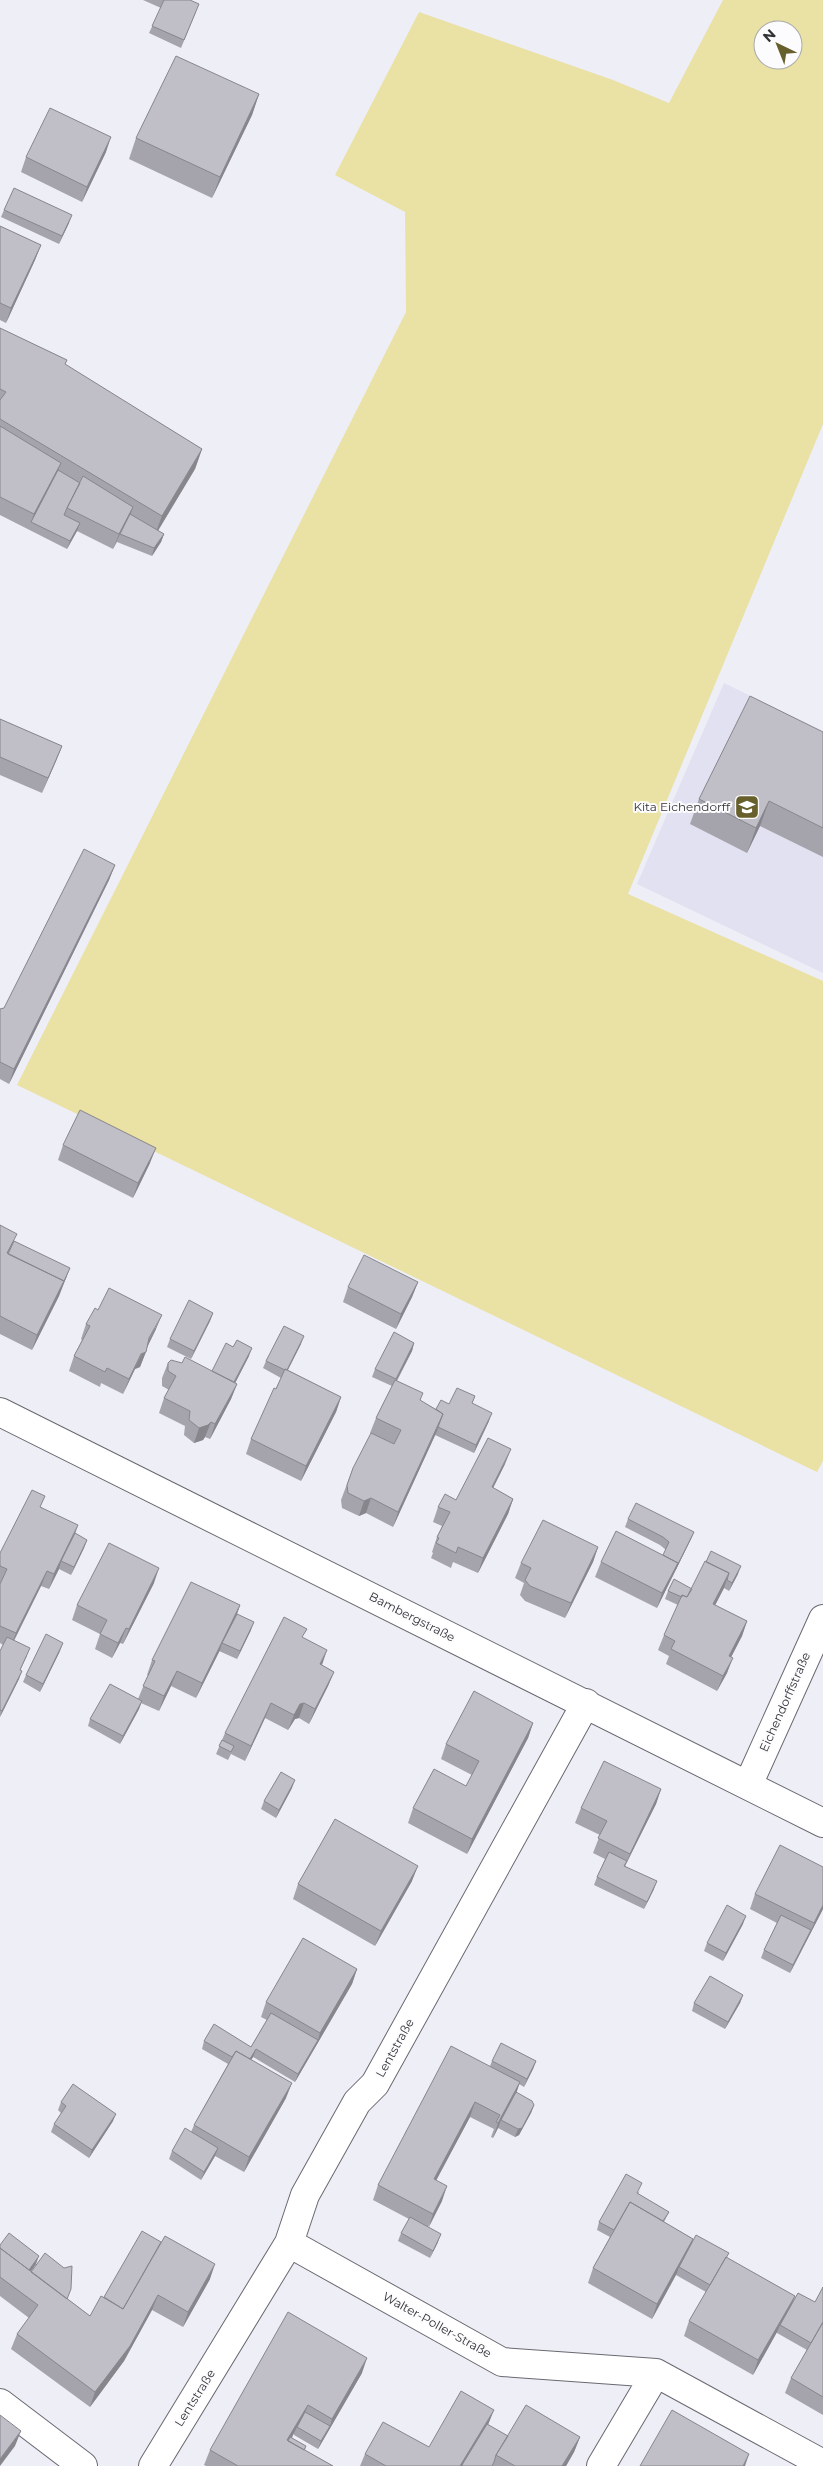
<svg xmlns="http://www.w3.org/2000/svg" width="823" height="2466" viewBox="0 0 823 2466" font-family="Montserrat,sans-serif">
<rect width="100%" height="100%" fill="#eeeef7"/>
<path fill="#e1e1f1" d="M724 683 823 731V973L637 884Z"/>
<path fill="#eae1a4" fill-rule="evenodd" d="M723 0H823V424L628 894 823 981V1461L817 1472 17 1085 406 312 405 212 335 175 419 12 613 80 669 103ZM763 30H793V60H763Z"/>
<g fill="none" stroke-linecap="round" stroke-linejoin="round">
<defs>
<path id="minor" d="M748 1785 823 1619
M289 2243 502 2362 656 2373 823 2464
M0 2403 83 2466
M153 2466 289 2243 305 2195 357 2102 375 2084 586 1703
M601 2466 656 2373"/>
<path id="tertiary" d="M0 1412 823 1823"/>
</defs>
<use href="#minor" stroke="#6a6971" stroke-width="30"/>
<use href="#tertiary" stroke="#6a6971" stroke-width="30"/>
<use href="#minor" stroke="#fff" stroke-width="28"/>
<use href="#tertiary" stroke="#fff" stroke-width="28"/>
</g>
<path fill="#a5a4ac" d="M143 0H190L196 12 181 48 149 33 161 8Z
M259 94 252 115 212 198 129 159 136 138Z
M106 152 82 202 21 172 26 157Z
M4 210 69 223 59 244 1 217Z
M0 226 41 245 35 260 6 323 0 320Z
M0 328 67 360 65 365 202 449 195 469 158 531 164 534 161 542 152 556 117 542 113 549 77 531 67 549 0 515Z
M0 719 62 746 56 761 42 793 0 775Z
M823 732V857L760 826 747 853 690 824 699 799Z
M115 865 109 880 9 1084 0 1079V1009L4 1008Z
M63 1145 150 1163 133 1198 58 1160Z
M0 1225 14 1241 67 1276 63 1285 59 1296 32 1350 0 1334Z
M418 1282 412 1297 396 1329 343 1302 348 1287Z
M98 1310 156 1329 147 1348 140 1367 135 1369 123 1394 101 1383 100 1387 69 1371 74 1356 82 1340 81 1339 86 1324Z
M213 1313 210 1321 191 1359 167 1347 170 1339Z
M414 1343 412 1351 397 1381 421 1401 436 1409 475 1396 472 1404 489 1421 474 1453 435 1435 437 1431 393 1527 366 1513 359 1516 342 1508 341 1500 353 1468 394 1444 370 1433 376 1418 392 1386 372 1377 375 1369Z
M301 1344 288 1370 341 1397 336 1412 301 1481 246 1454 251 1439 281 1378 263 1368 266 1361Z
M249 1356 235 1383 237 1384 231 1399 210 1439 205 1437 203 1440 194 1443 184 1435 185 1426 159 1413 164 1398 169 1390 162 1386V1378L168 1363H182L212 1371Z
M505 1464 493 1488 513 1499 508 1514 478 1573 453 1562 451 1568 431 1558 433 1553 432 1552 437 1537 442 1526 433 1522 438 1507 456 1500Z
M41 1507 75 1533 87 1540 84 1548 71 1575 59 1569 49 1589 41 1586 14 1641 27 1656 20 1670 19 1679 0 1717V1651L3 1645 0 1643V1553Z
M628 1519 694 1532 691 1539 657 1608 595 1577 601 1562 663 1555 666 1550 660 1545 625 1527Z
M598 1547 593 1562 565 1618 525 1601 520 1595 524 1583 515 1578 521 1563Z
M738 1574 729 1591 724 1588 715 1605 747 1621 742 1636 731 1657 727 1673 717 1691 666 1664 669 1656 658 1650 664 1635 678 1605 665 1599 668 1591 692 1589Z
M154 1583 123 1644 120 1643 112 1658 95 1649 100 1634 72 1620 77 1605Z
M240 1605 237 1614 251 1630 237 1659 219 1651 220 1650 196 1698 171 1686 159 1711 141 1703 139 1709 120 1744 88 1726 90 1719 138 1699 148 1675H147L152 1660Z
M304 1638 321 1665 334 1672 328 1686 309 1724 299 1718 295 1719 288 1730 265 1718 245 1761 231 1754 228 1760 216 1754 225 1733Z
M60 1651 40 1692 23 1682 26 1675Z
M533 1723 528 1738 467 1854 408 1823 413 1808 466 1786 472 1775 441 1759 446 1744Z
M292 1788 276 1818 261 1809 264 1801Z
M661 1789 656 1804 625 1866 654 1889 644 1909 594 1885 597 1877 605 1859 593 1853 600 1835 575 1823 581 1808Z
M412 1881 375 1946 293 1899 298 1884Z
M755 1894 823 1909 790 1973 761 1958 764 1950 777 1923 750 1909Z
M743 1924 723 1961 704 1951 707 1943Z
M357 1969 352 1984 295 2082 253 2057 251 2060 286 2098 244 2172 215 2156 201 2180 169 2159 172 2151 191 2132 194 2125 228 2064 202 2049 204 2041 251 2047 267 2020 261 2017 266 2002Z
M743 1995 740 2003 725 2029 692 2011 694 2003Z
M492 2061H536L533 2069 524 2087 519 2084 516 2093 534 2105 531 2113 519 2135 515 2137 498 2128 493 2138 491 2137 494 2129 470 2117 436 2180 442 2201 428 2227 438 2242 430 2258 398 2241 401 2233 409 2219 373 2200 378 2185 490 2066Z
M61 2102 113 2121 89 2158 51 2132 54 2124 61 2113 58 2110Z
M640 2191 638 2194 669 2212 664 2222 693 2239 690 2246 727 2258 795 2296 792 2304 815 2302 823 2287V2415L785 2393 791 2378 807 2350 777 2333V2332L753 2375 684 2336 689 2321 706 2292 676 2275 677 2273 652 2319 588 2283 593 2268 610 2237 597 2230 599 2222Z
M0 2245 36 2264 31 2271 90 2316 104 2297 210 2279 183 2327 152 2310 124 2361 90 2407 11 2349 17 2334 29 2318 0 2296Z
M362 2373 318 2449 294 2435V2433L292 2438 306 2446 305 2450 333 2466H206L204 2465 210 2450Z
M488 2425 508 2436 580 2437 574 2452 566 2466H360L365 2454 429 2447Z"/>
<path fill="#86868c" d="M259 94 252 115 212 198 220 177Z
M111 137 106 152 82 202 87 187Z
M72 215 69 223 59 244 62 236Z
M41 245 35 260 6 323 11 308Z
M202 449 195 469 154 537 162 516Z
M61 463 55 478 31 522 34 514Z
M133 507 128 522 120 534 113 549 119 534Z
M80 523 77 531 67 549 70 541Z
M164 534 161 542 152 556 154 548Z
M62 746 56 761 42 793 48 778Z
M769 801 760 826 747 853 756 828Z
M115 865 109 880 9 1084 14 1069Z
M156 1148 150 1163 133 1198 138 1183Z
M70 1268 59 1296 32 1350 37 1335Z
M418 1282 412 1297 396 1329 401 1314Z
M213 1313 210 1321 191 1359 194 1351Z
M162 1315 156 1329 144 1353 146 1352 140 1367 135 1369 123 1394 129 1379Z
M304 1336 301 1344 283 1379 286 1371Z
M414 1343 412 1351 393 1387 396 1379Z
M252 1348 249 1356 228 1397 231 1389Z
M237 1384 231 1399 210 1439 215 1424Z
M341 1397 336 1412 301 1481 306 1466Z
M492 1413 489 1421 474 1453 476 1445Z
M443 1414 437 1431 393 1527 398 1512Z
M211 1422 205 1437 203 1440 194 1443 199 1428Z
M511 1449 505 1464 486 1502 492 1487Z
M371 1498 366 1513 359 1516 364 1501Z
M513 1499 508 1514 478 1573 483 1558Z
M78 1525 73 1540 61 1561 59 1569 49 1589 54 1574Z
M694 1532 691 1539 657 1608 662 1593Z
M87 1540 84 1548 71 1575 74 1567Z
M598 1547 593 1562 565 1618 571 1603Z
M741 1566 738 1574 729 1591 732 1583Z
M159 1568 154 1583 123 1644 129 1629Z
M47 1571 41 1586 10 1648 16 1633Z
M729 1573 724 1588 708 1619 713 1604Z
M240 1605 235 1620 222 1643 220 1650 196 1698 202 1683Z
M747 1621 742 1636 724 1671 729 1656Z
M254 1622 251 1630 237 1659 240 1651Z
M126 1628 120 1643 112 1658 118 1643Z
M63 1643 60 1651 40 1692 43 1684Z
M327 1650 322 1665 314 1679 320 1664Z
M733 1658 727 1673 717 1691 723 1676Z
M22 1671 19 1679 0 1717 2 1711Z
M177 1671 171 1686 159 1711 164 1696Z
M334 1672 328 1686 309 1724 315 1709Z
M142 1701 139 1709 120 1744 123 1736Z
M271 1703 265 1718 245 1761 251 1746Z
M304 1703 299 1718 295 1719 288 1730 294 1715 300 1704Z
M533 1723 528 1738 467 1854 472 1839Z
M295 1780 292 1788 276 1818 279 1810Z
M661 1789 656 1804 621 1874 630 1854Z
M418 1866 412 1881 375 1946 381 1931Z
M657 1881 654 1889 644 1909 647 1902Z
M823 1905V1909L790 1973 793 1965 811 1930Z
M746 1916 743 1924 723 1961 726 1953Z
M357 1969 352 1984 295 2082 298 2074 318 2040 320 2033Z
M743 1995 740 2003 725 2029 728 2022Z
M256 2049 253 2057 243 2073 246 2065Z
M536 2061 533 2069 524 2087 527 2079Z
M520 2082 515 2097 501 2120 498 2128 493 2138 498 2123Z
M292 2083 286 2098 244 2172 249 2157Z
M475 2102 470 2117 429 2194 434 2179Z
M534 2105 531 2113 519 2135 515 2137 518 2129Z
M116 2114 113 2121 89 2158 92 2150Z
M218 2148 215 2156 201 2180 204 2172Z
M447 2186 442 2201 428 2229 433 2214Z
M441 2234 438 2242 430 2258 433 2251Z
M693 2239 687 2254 679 2267 677 2273 652 2319 657 2304Z
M39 2256 36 2264 22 2284 25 2276Z
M215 2264 210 2279 183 2327 188 2312Z
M158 2295 152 2310 124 2361 90 2407 95 2392Z
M795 2296 789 2311 780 2325 777 2332 753 2375 758 2360Z
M367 2358 362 2373 318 2449 321 2441 330 2426 332 2419Z
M308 2405 302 2420 297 2427 294 2433 286 2448 287 2440Z
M494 2410 488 2425 464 2466H460Z
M21 2431 15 2446 0 2466V2459Z
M580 2437 574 2452 566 2466H562Z
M749 2454 745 2466H743Z"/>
<path fill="#c0bfc8" stroke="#86868c" d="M164 0H190L199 4 184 40 152 26Z
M176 56 259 94 220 177 136 138Z
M50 108 111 137 87 187 26 157Z
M14 188 72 215 62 236 4 210Z
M0 226 41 245 11 308 0 303Z
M0 328 67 360 65 364 202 449 162 516 0 419V400L6 392 0 389Z
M0 426 61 463 34 514 0 497Z
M58 470 80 483 67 508 64 515 80 523 70 541 31 522Z
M83 476 133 507 119 534 67 508Z
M130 514 164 534 154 548 120 534Z
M750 696 823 732V828L769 801 756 828 699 799Z
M0 719 62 746 48 778 0 757Z
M84 849 115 865 14 1069 0 1062V1009L4 1008Z
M80 1110 156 1148 138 1183 63 1145Z
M0 1225 17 1234 7 1253 64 1281 37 1335 0 1316Z
M14 1241 70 1268 64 1281 8 1254Z
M364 1255 418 1282 401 1314 348 1287Z
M109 1288 162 1315 149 1338 146 1352 141 1354 129 1379 107 1368 105 1372 74 1356 90 1326 86 1324 95 1308 98 1310Z
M189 1300 213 1313 194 1351 170 1339Z
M284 1326 304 1336 287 1370 285 1369V1370L266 1361Z
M394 1332 414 1343 396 1379 375 1369Z
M237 1340 252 1348 234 1382 212 1371 226 1343 233 1347Z
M185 1357 237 1384 215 1424 211 1422 208 1425 199 1428 189 1420 190 1411 164 1398 176 1376 168 1371V1363L171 1360 182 1363Z
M285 1369 341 1397 306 1466 251 1439 274 1388 276 1389Z
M395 1380 423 1393 420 1400 443 1414 398 1512 371 1498 364 1501 348 1493 347 1485 353 1468 371 1433 394 1444 401 1430 376 1418Z
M457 1388 475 1396 472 1403 492 1413 476 1445 438 1427 443 1414 436 1409 441 1400 449 1404Z
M488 1438 511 1449 492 1487 513 1499 483 1558 458 1547 456 1553 436 1543 439 1538 437 1537 450 1512 438 1507 445 1494 456 1500Z
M32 1490 45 1496 40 1507 78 1525 54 1574 47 1571 16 1633 0 1626V1584L7 1569 0 1566V1553Z
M636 1503 694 1532 675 1570 678 1563 663 1555 669 1542 663 1537 628 1519Z
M543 1520 598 1547 571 1603 530 1586 525 1580 531 1568 521 1563Z
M616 1531 678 1563 662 1593 601 1562Z
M75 1533 87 1540 74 1567 61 1561Z
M109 1543 159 1568 129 1629 126 1628 118 1643 100 1634 107 1620 77 1605Z
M711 1551 741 1566 732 1583 727 1580 729 1573 706 1562Z
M705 1561 729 1573 713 1604 747 1621 729 1656 733 1658 723 1676 671 1649 675 1641 664 1635 682 1595 687 1597Z
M674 1579 692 1589 687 1597 682 1595V1597L668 1591Z
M191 1582 240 1605 202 1683 177 1671 164 1696 143 1686 155 1661 152 1660Z
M237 1614 254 1622 240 1651 222 1643Z
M284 1617 307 1629 302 1637 327 1650 320 1664 334 1672 315 1709 304 1703 300 1704 294 1715 271 1703 251 1746 225 1733Z
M46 1634 63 1643 43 1684 26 1675Z
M7 1637 30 1648 20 1670 22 1671 2 1711 0 1710V1651Z
M110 1684 142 1701 123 1736 90 1719Z
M474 1691 533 1723 472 1839 413 1808 434 1769 466 1786 479 1761 446 1744Z
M222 1740 234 1746 231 1752 219 1746Z
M604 1761 661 1789 630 1854 598 1838 607 1821 581 1808Z
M281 1772 295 1780 279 1810 264 1801Z
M335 1819 418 1866 381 1931 298 1884Z
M780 1845 823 1867V1905L814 1923 755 1894Z
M609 1852 627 1861 624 1866 657 1881 647 1902 597 1877Z
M727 1905 746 1916 726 1953 707 1943Z
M781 1915 811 1930 793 1965 764 1950Z
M303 1938 357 1969 320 2033 266 2002Z
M710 1976 743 1995 728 2022 694 2003Z
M271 2013 318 2040 298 2074 256 2049 250 2059 236 2051 232 2057 204 2041 214 2024 251 2047Z
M501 2043 536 2061 527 2079 492 2061Z
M451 2046 520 2082 498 2123 496 2122 500 2115 475 2102 434 2179 447 2186 433 2214 378 2185Z
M236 2051 292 2083 249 2157 194 2125Z
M73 2084 116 2114 92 2150 54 2124 66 2106 61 2102Z
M516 2092 532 2101 534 2105 522 2128 518 2129 501 2120Z
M185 2128 218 2148 204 2172 172 2151Z
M626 2174 642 2183 637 2193 669 2212 663 2221 630 2202 614 2230 599 2222Z
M630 2202 693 2239 657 2304 593 2268Z
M410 2217 441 2234 433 2251 401 2233Z
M142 2231 161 2242 123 2309 104 2297Z
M9 2233 39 2256 29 2270 0 2248V2245Z
M696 2235 729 2253 726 2258V2257L710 2285 679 2267Z
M165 2236 215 2264 188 2312 158 2295 130 2346 95 2392 17 2334 38 2305 0 2277V2248L90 2316 101 2296 123 2309Z
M45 2253 64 2268 72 2266 71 2289 67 2299 31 2272Z
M726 2257 795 2296 758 2360 689 2321Z
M823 2287V2322L811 2343 780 2325 798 2293 815 2302Z
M288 2312 367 2358 332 2419 308 2405 287 2440 333 2466H238L210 2450Z
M823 2322V2397L791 2378Z
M461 2391 494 2410 460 2466H386L365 2454 383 2422 429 2447Z
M526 2405 580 2437 562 2466H515L496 2455Z
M672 2410 749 2454 743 2466H640Z
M305 2412 330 2426 321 2441 297 2427Z
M0 2415 21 2431 0 2459Z
M487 2424 508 2436 496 2455 494 2462 492 2466H463L462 2465Z
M290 2437 306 2446 304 2450 288 2441Z"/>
<defs>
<symbol id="school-square" viewBox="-11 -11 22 22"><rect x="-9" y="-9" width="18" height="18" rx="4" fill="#675f2c" stroke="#fcfcfe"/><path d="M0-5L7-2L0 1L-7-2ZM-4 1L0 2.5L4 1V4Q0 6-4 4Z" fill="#fff"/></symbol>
</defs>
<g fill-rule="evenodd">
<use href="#school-square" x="733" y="793" width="28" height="28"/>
</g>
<g text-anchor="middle" stroke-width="4" stroke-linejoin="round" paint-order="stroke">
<g font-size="12" fill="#333337" stroke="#fcfcfe" text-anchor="end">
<text x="730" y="811">Kita Eichendorff</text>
</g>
<g font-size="12" fill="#333337" stroke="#fcfcfe">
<text transform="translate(412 1617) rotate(27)" y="4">Bambergstraße</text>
<text transform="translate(785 1702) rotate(-66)" y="4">Eichendorffstraße</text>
<text transform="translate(395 2048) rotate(-61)" y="4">Lentstraße</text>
<text transform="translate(437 2325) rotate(29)" y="4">Walter-Poller-Straße</text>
<text transform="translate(195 2398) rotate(-58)" y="4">Lentstraße</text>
</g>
</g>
<g transform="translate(778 45) rotate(317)"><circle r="24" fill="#fcfcfe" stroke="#acacae"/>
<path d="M0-4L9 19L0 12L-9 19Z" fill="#675f2c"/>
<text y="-8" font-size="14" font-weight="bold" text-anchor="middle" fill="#333337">N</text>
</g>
</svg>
